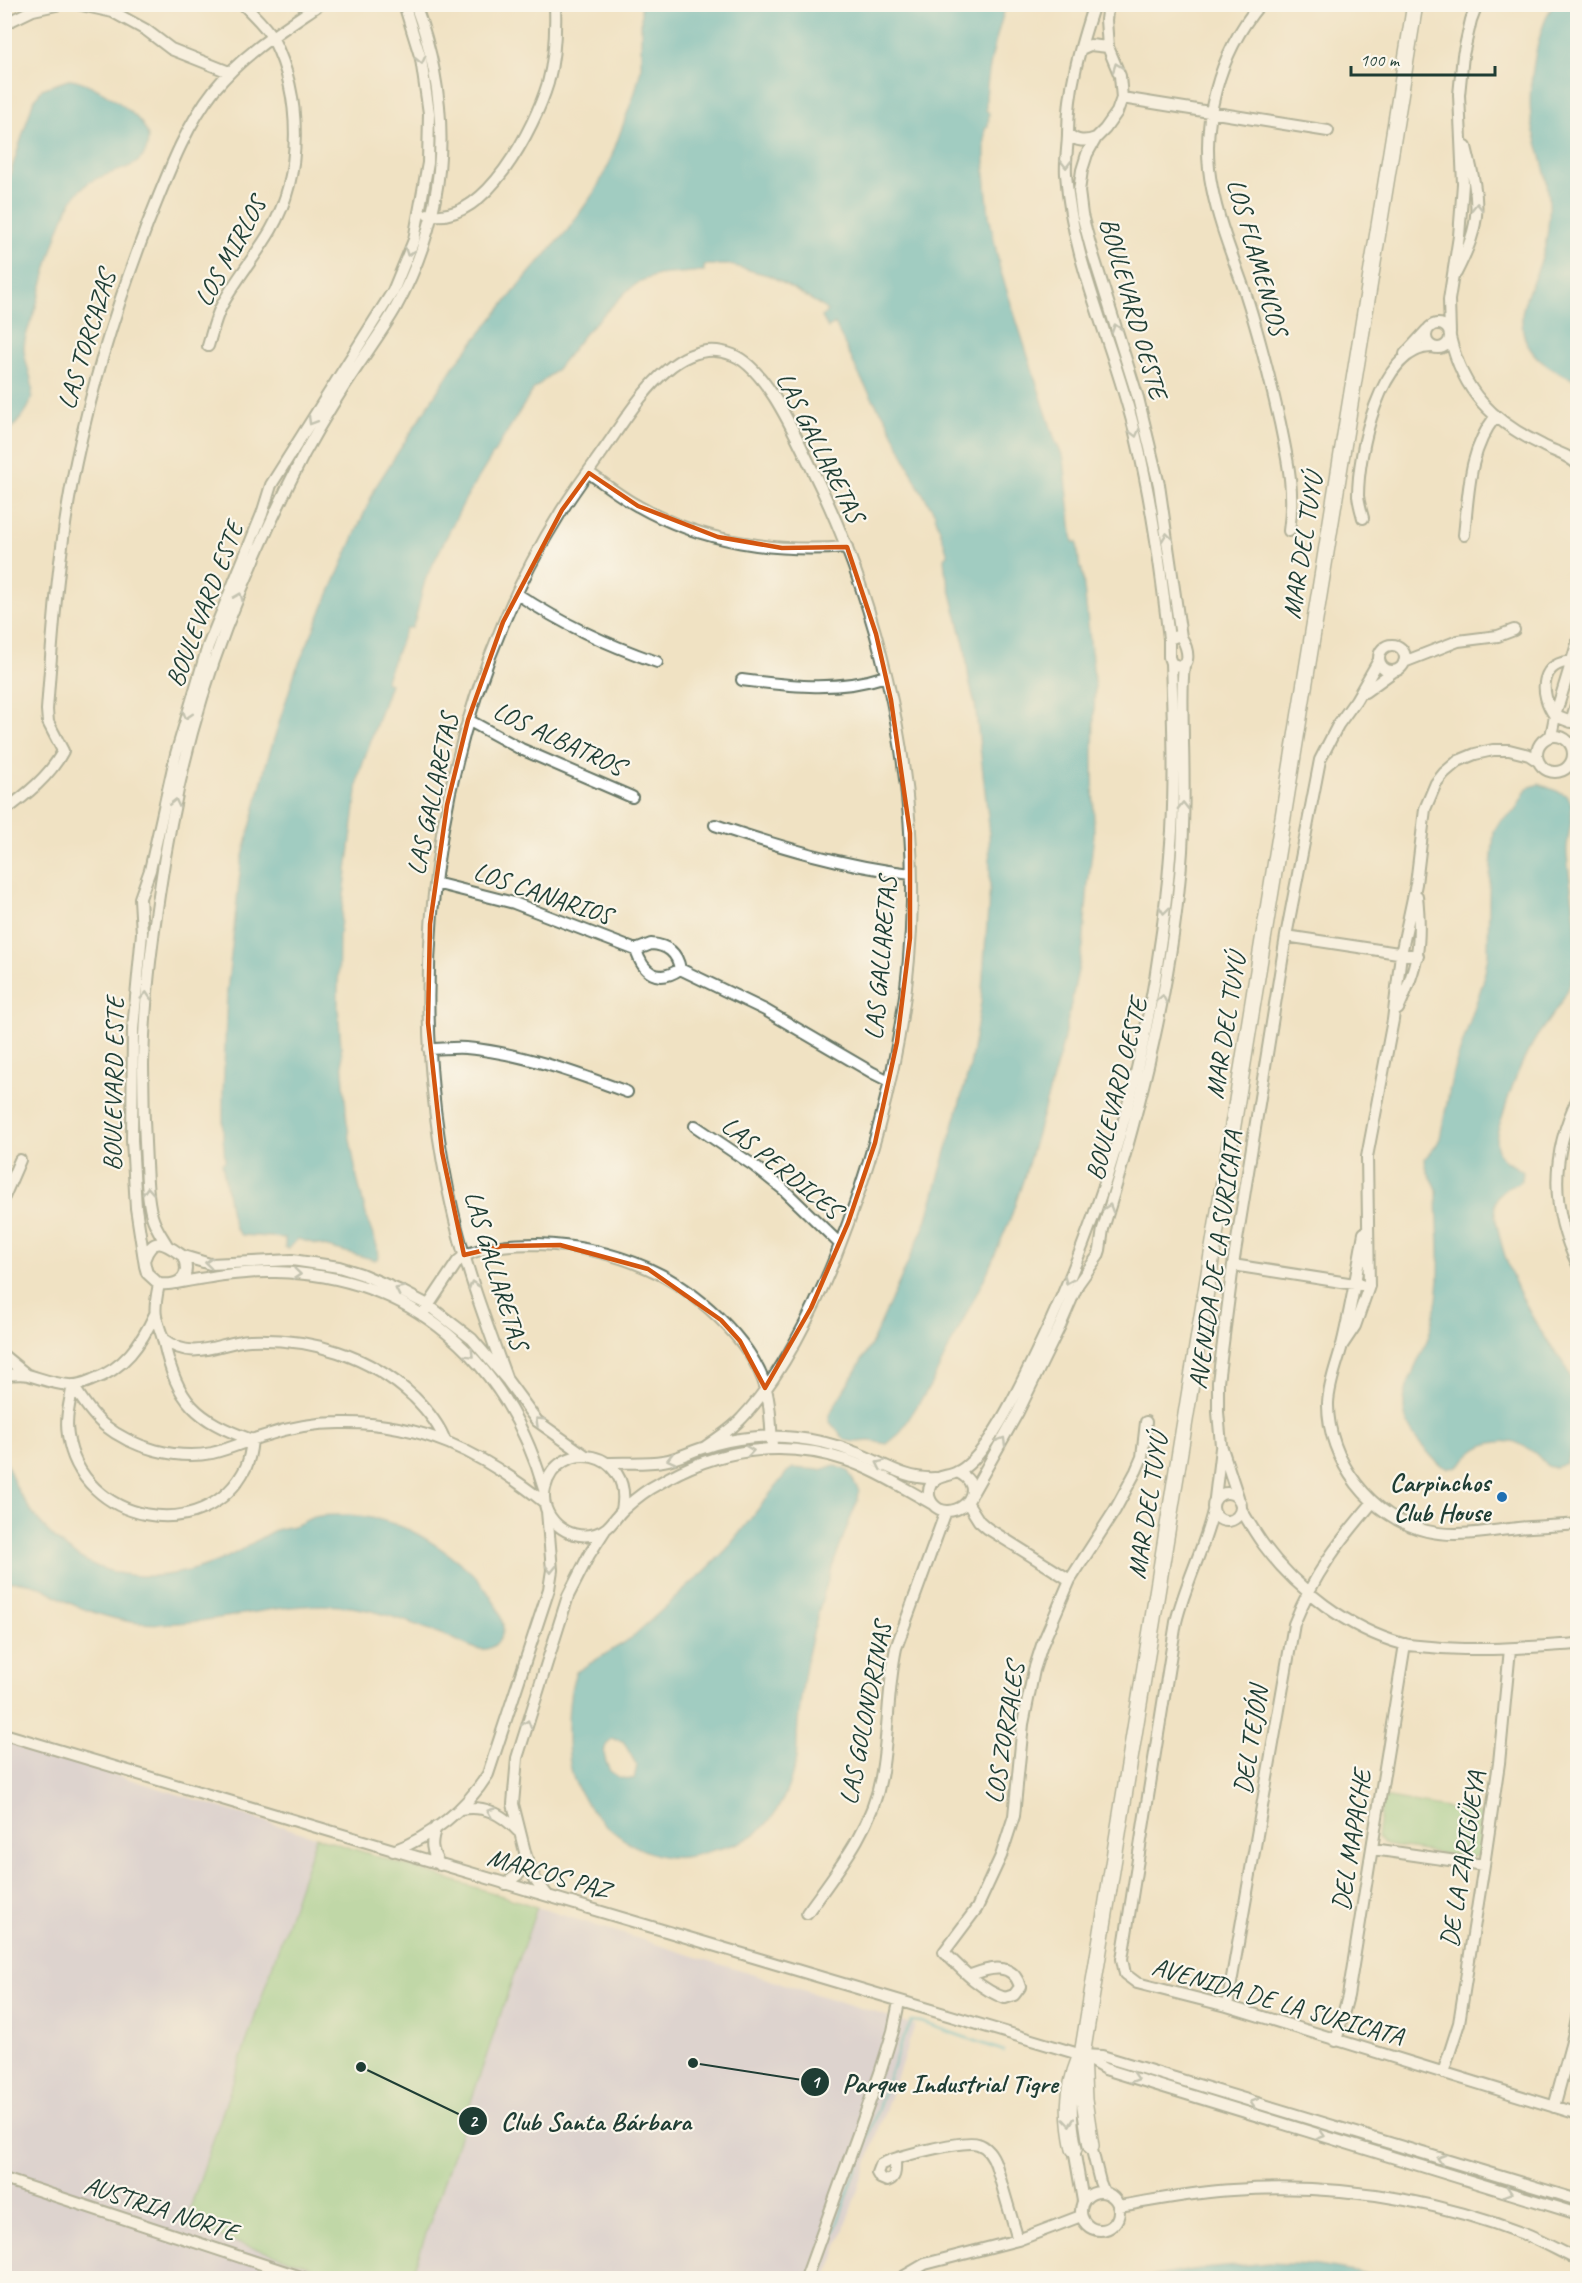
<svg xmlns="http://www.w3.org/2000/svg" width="1582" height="2283" viewBox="0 0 1582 2283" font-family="Caveat,sans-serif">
<rect width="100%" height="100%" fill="#fbf7ec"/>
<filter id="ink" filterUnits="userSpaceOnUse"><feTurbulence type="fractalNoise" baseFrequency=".0167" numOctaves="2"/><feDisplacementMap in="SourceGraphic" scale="12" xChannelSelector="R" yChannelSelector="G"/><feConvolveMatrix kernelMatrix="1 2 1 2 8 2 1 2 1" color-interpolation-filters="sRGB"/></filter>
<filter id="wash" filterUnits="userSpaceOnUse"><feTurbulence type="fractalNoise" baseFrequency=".008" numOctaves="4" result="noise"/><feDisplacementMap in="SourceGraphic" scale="24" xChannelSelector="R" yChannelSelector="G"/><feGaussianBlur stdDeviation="1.35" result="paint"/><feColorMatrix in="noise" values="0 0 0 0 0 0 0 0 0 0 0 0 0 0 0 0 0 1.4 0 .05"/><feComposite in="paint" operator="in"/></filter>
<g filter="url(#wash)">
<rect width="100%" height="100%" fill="#f0e2c3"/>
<path fill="#c5c0db" d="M4 1740 316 1837 184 2225 348 2278H5Z
M537 1907 915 2025 827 2278H411Z"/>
<path fill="#86cb85" stroke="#52845c" stroke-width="1.5" d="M1383 1797 1487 1815 1483 1849 1480 1854 1470 1858 1385 1845 1377 1837Z
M316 1837 537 1907 411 2278H348L184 2226Z"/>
<path fill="#43b1be" stroke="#317779" stroke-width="1.5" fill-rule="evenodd" d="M641 5H1006C996 39 985 74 986 110L989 113 988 127 985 128V174L989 215 1000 269 1055 440 1064 459 1073 542H1077L1080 569H1082L1095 686 1093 753 1094 835 1088 885 1083 947 1062 1047 1025 1175 1011 1217 987 1273 930 1386 899 1434 887 1444 870 1441 855 1442 845 1440 829 1421V1415L870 1347 926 1222 970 1066 981 1002 990 884 989 826 975 704 969 681 965 648 945 570 944 558 948 555 934 512 918 486 885 416 877 406 860 377 835 324 828 328 822 317 827 311 822 306 771 276 730 265H704V271L658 275 641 281 627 291 586 332 557 369 533 390 466 498 426 578C420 595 419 612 412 628H406L385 682 390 684 359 775 339 936 338 1007 347 1122 357 1178 368 1222 377 1246 378 1258 375 1260 298 1239 288 1249 285 1247V1238L241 1235 235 1228 231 1215 222 1163 225 1161 223 1137V1096L227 991 241 864 266 764 295 672 376 486 453 367 531 271 567 231 595 191 608 166 635 92 641 69Z
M1553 5H1577V381C1554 372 1528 358 1523 331 1518 306 1531 289 1539 266 1545 251 1548 233 1549 217 1551 185 1541 158 1533 128 1525 96 1536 32 1553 5Z
M71 79C91 81 147 116 148 138 149 173 108 168 87 184 77 192 69 204 64 217 51 246 44 282 34 313 31 323 24 337 24 348 24 358 29 370 31 379 38 408 19 417 5 438V190L33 102 42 89Z
M1539 784 1567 795C1578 810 1566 835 1567 853 1570 894 1582 934 1572 976 1567 1000 1549 1018 1536 1038 1520 1063 1510 1090 1502 1118 1498 1129 1493 1142 1499 1153 1504 1164 1515 1164 1523 1172L1522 1180C1514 1187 1503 1187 1497 1198 1492 1207 1496 1220 1498 1229 1505 1265 1520 1296 1538 1327 1550 1346 1568 1364 1573 1386 1579 1410 1575 1441 1566 1463 1560 1466 1555 1469 1548 1466 1545 1465 1542 1460 1539 1457 1528 1446 1513 1440 1498 1442 1489 1443 1480 1446 1473 1452 1465 1458 1459 1470 1447 1468 1438 1466 1430 1454 1423 1447 1384 1405 1414 1378 1429 1335 1432 1324 1435 1311 1437 1299 1442 1263 1437 1226 1437 1190 1433 1176 1425 1175 1425 1158L1436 1146 1440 1138 1453 1072 1483 982 1488 955 1489 891 1494 831 1500 821 1515 811 1527 788Z
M4 1457C10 1469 13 1483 20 1494 68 1573 135 1595 221 1560 239 1553 254 1541 271 1532 278 1528 286 1528 293 1526 301 1524 307 1519 314 1517 325 1514 338 1515 349 1515 396 1518 426 1536 463 1565 478 1577 497 1601 502 1621 507 1636 494 1652 478 1649 467 1647 456 1639 446 1636 412 1623 377 1609 341 1606 275 1600 206 1629 140 1623 119 1621 94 1613 74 1605 44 1591 41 1580 5 1582Z
M834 1465 848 1471 859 1491 858 1500C839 1546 822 1593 811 1642 804 1668 801 1696 798 1723 797 1732 797 1741 797 1750 795 1774 784 1803 769 1821 755 1838 739 1844 718 1849 702 1853 687 1859 669 1857 628 1852 589 1817 574 1780 565 1755 566 1697 576 1672L630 1639 706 1570 727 1549 787 1472 793 1468 821 1470ZM612 1739 623 1741 637 1766 634 1779 620 1778 610 1771C604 1759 600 1748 612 1739Z
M1270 2263 1311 2265 1394 2278H1144L1192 2270Z"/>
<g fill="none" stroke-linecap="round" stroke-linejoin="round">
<path stroke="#43b1be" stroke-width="3" d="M818 2278 900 2046 912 2021 921 2022 1004 2051"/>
</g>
</g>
<g filter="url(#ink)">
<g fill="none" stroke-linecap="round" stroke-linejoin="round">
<defs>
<path id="street" d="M77 4 113 12 146 30 171 49 229 72
M1094 4C1080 47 1068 88 1068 133 1068 146 1065 160 1066 174 1072 264 1116 349 1136 437 1152 503 1161 571 1169 639
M1108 4 1106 20 1108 47 1120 76 1122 98 1117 112 1105 129 1096 138 1087 154 1082 170 1079 191 1082 215 1091 248 1138 398 1159 485 1181 637C1189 648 1193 674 1171 663L1169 657V639L1177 636 1181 637
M1260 4C1219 53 1199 125 1212 188 1219 224 1233 257 1245 292 1259 335 1270 379 1280 423 1288 462 1295 491 1289 531
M4 24 33 10 61 4
M1081 49 1090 45 1108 47
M1122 98 1328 131
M1068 134C1077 142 1085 142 1096 138
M428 214C485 227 535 126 548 83 555 57 556 31 555 4
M1456 273C1483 220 1480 203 1466 147
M1426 336a12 12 0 1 1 24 0a12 12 0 1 1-24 0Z
M1450 333 1449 300 1459 236 1463 184 1459 95 1463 55 1471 20 1477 4
M1450 337C1463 392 1492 421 1542 445 1554 452 1568 454 1578 465
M208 346C212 333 215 319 221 307 235 280 256 256 271 230 303 174 302 96 273 39 266 26 253 15 243 4
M1405 354 1427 330
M589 473C605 484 621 497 638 506 701 542 776 553 847 547
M1363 518C1361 511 1359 503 1358 496 1358 454 1379 347 1432 347
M1578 527V544
M1464 535C1469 492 1468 452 1495 417
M517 594C563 624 605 644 657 662
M1578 595V600
M1578 641 1555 716 1571 722 1578 698
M1379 658a13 13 0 1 1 26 0a13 13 0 1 1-26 0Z
M1404 662 1458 641 1498 636 1514 630
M742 680C791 686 838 692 886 676
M1365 692 1394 671
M468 720 521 749 632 797
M1537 754a18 18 0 1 1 36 0a18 18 0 1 1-36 0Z
M1551 736 1555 716C1538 693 1540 659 1576 662
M4 811C26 795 50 776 63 751L48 722 47 710C53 627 59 543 76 462 93 381 118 301 148 223 166 179 184 128 214 90 243 54 282 30 320 4
M715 825C780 847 843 866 911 874
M435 883 514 903 636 950
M1286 936 1418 956
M651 944C667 945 677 952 680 969 658 984 643 973 636 950Z
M680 969 765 1010 873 1073 889 1081
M1398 1009C1418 966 1422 943 1417 896
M429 1049C441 1049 454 1047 466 1048 522 1053 576 1073 627 1092
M1578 1098C1551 1153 1550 1210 1578 1265
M695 1126 753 1165 783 1189 840 1244
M4 1197 20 1160
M1364 1233C1357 1271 1351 1308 1342 1345 1337 1364 1329 1383 1328 1403 1327 1460 1372 1519 1427 1531 1457 1538 1488 1531 1518 1528 1538 1526 1558 1526 1578 1524
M167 1245C161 1235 155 1227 152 1216 147 1199 147 1181 146 1164 144 1131 143 1098 143 1065 144 1006 150 953 159 895 172 804 193 714 226 628 249 569 275 510 304 454 321 423 339 393 359 364 371 346 384 328 395 309 449 211 454 109 415 4
M183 1256 210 1264 292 1260 339 1267 361 1274 403 1292 428 1305 472 1339 507 1380 537 1421 586 1456
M145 1258C154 1233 168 1246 183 1256 192 1278 179 1286 159 1284L147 1273 145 1266 136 1208 132 1140 133 1029 142 933 140 898 150 870 176 754 208 646 262 514 271 485 393 291 414 240 428 163 429 113 421 59 404 4
M1233 1265 1361 1285
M176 1283C209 1277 243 1271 276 1272 413 1275 507 1361 544 1489
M422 1315 458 1261C474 1246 516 1244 537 1244 574 1245 613 1253 647 1268 693 1288 752 1339 766 1389 771 1408 771 1428 772 1448
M163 1339C194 1363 218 1342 250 1340 311 1338 369 1355 414 1397 427 1410 439 1424 445 1441
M1341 1347 1355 1326 1369 1286 1367 1157 1393 1020 1401 954 1416 884 1425 809 1436 783 1444 773 1458 761 1475 754 1493 750H1509L1529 755 1538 761
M4 1356 26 1374
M4 1375C12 1375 21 1373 28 1375 42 1379 54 1384 69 1385 77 1386 85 1383 92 1380 124 1369 141 1344 155 1314
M507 1380C487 1325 466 1270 453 1212 408 1018 425 808 503 624 519 585 540 545 562 510 579 483 599 458 616 432 641 396 681 334 733 355 767 369 796 437 812 469 877 600 914 754 912 901 910 1022 880 1143 836 1255 815 1308 781 1377 742 1418 732 1429 718 1438 705 1447
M73 1385C82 1400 91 1414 104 1425 133 1448 176 1460 212 1453 230 1449 246 1441 264 1436 287 1428 315 1423 340 1423 421 1421 482 1453 544 1502
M73 1385C70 1401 65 1419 68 1435 80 1523 206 1548 246 1467 250 1458 251 1449 252 1440 196 1420 177 1402 164 1343 162 1334 158 1326 156 1316 154 1307 157 1294 159 1284
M608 1463C626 1462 645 1464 663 1461 678 1459 691 1451 706 1447 733 1438 768 1434 796 1438 816 1440 836 1445 854 1452 882 1462 904 1480 935 1478
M957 1472C990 1487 961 1519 939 1509 930 1504 926 1494 931 1484 937 1475 948 1477 957 1472 962 1470 969 1464 973 1460 1001 1431 1032 1361 1050 1323 1121 1168 1161 1001 1172 831 1175 775 1173 719 1171 663
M973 1492 1018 1412 1060 1326 1078 1284 1098 1256 1100 1250 1103 1229C1141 1105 1173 981 1182 851 1184 815 1184 779 1183 742 1183 716 1181 691 1184 665
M1213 1507a14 14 0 1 1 28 0a14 14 0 1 1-28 0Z
M1238 1497 1221 1445 1218 1412V1382L1233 1265 1286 936 1320 760 1338 725 1356 700 1379 660
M1215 1498 1221 1448
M967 1502 979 1521 987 1528 1070 1580
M1241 1509C1248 1521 1255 1533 1263 1544 1296 1589 1348 1629 1403 1644 1412 1646 1422 1646 1431 1647 1479 1652 1529 1647 1578 1644
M622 1510C634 1449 557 1437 545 1488 538 1517 568 1542 595 1534 611 1530 614 1517 625 1508 635 1499 646 1490 658 1484 715 1449 782 1439 846 1460 876 1470 903 1488 931 1503
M1213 1511C1204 1549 1185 1584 1176 1622L1122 1959 1125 1974 1137 1983 1227 2006 1578 2114
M4 1734 1082 2055 1102 2056 1578 2200
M460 1809C484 1805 501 1813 518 1831
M436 1827C430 1843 431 1851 440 1865
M1373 1849 1484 1865
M393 1851C431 1837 467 1808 488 1774L549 1589 552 1570 547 1511
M526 1856 535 1879 548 1896
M505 1884 520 1873 526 1856 513 1804 517 1758 568 1596 589 1555 605 1530
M807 1913C837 1871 872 1829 881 1777 889 1734 887 1691 896 1648L946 1511
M971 1975C989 1968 1013 1961 1020 1987L1014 1995 1005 1998C981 1990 962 1970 944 1952L977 1908 1001 1856 1014 1816 1023 1724 1034 1670 1042 1645 1070 1580 1115 1510 1136 1471 1142 1457 1146 1422
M1227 2006 1294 1624C1314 1574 1338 1543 1373 1502
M1336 2041 1348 1996 1405 1644
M1084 2057 1105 2069 1578 2214
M1443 2073 1459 2023 1484 1865 1499 1763 1510 1649
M1554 2107 1574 2034 1578 2013
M1091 2146 1100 2182 1104 2192
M1074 2149 1083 2201
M895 2160C895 2169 897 2178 887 2181L880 2178 877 2173 880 2165C894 2157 964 2139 978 2144 988 2147 993 2156 996 2165L1018 2240
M4 2179 304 2278
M1081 2211a19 19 0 1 1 38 0a19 19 0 1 1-38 0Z
M1119 2206C1157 2200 1194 2192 1232 2190 1333 2183 1430 2198 1524 2234 1542 2241 1559 2251 1578 2260
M806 2278 880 2073 893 2031 899 2002
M901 2278 925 2264 1018 2240 1081 2216"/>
<path id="secondary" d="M1091 2146 1084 2100 1082 2055 1415 4
M1074 2149C1067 2117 1067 2090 1079 2060"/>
</defs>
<use href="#street" stroke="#687766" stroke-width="14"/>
<use href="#secondary" stroke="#687766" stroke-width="18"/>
<use href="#street" stroke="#fff" stroke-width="10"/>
<use href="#secondary" stroke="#fff" stroke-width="15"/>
</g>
<defs><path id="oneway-chevron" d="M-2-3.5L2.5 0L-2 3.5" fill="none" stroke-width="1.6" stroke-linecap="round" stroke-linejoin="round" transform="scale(1.5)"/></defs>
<g stroke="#8f9e9a">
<use href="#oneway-chevron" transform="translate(421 60) rotate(77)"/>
<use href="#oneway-chevron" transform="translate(1117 67) rotate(-110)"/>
<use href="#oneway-chevron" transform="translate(1066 164) rotate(89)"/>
<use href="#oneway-chevron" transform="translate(1477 207) rotate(-89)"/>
<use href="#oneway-chevron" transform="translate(409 252) rotate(111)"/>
<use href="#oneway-chevron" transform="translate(1116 328) rotate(-108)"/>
<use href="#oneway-chevron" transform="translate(312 421) rotate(121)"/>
<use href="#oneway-chevron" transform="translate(1135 433) rotate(76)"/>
<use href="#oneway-chevron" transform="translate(1167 537) rotate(-97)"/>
<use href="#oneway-chevron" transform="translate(239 597) rotate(-68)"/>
<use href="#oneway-chevron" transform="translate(187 715) rotate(107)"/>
<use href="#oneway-chevron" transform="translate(175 803) rotate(-77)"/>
<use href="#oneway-chevron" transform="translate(1183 806) rotate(-90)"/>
<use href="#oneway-chevron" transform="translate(1164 910) rotate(97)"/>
<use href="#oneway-chevron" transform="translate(146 996) rotate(-86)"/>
<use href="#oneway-chevron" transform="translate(1162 999) rotate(-79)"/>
<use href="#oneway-chevron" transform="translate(148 1191) rotate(-93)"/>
<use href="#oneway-chevron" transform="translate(1109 1208) rotate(-73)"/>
<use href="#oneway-chevron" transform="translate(209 1263) rotate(-174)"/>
<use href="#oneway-chevron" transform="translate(297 1274) rotate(6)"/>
<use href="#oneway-chevron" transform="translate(1068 1280) rotate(113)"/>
<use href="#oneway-chevron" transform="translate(473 1285) rotate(-107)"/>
<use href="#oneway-chevron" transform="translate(399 1290) rotate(-154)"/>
<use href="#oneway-chevron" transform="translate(470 1354) rotate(45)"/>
<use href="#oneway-chevron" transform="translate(539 1421) rotate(-137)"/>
<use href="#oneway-chevron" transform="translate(1002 1441) rotate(-60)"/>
<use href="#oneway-chevron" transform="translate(750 1451) rotate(-8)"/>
<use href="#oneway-chevron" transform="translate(671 1459) rotate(166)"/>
<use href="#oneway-chevron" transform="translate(880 1464) rotate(-154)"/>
<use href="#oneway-chevron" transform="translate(551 1569) rotate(91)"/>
<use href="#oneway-chevron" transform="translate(527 1724) rotate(-73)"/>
<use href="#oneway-chevron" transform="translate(491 1812) rotate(-158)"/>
<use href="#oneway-chevron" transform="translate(1135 2078) rotate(17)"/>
<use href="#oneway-chevron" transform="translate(1254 2103) rotate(-163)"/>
<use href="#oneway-chevron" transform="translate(1069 2122) rotate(85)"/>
<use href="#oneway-chevron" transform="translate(1321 2135) rotate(17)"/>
<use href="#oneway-chevron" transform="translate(1441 2159) rotate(-163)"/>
<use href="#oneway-chevron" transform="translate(1508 2192) rotate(17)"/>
</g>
</g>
<path d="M0 0H1582V2283H0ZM589 473 638 506 718 537 782 548 847 547 876 634 891 700 910 833V938L897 1042 875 1143 848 1223 811 1308 765 1388 740 1341 721 1320 648 1269 560 1245 502 1246 464 1255 442 1152 428 1023 430 924 447 805 468 720 503 622 562 510Z" fill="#f0e2c3" fill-opacity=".55" fill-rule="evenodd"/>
<path fill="none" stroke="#d45610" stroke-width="4.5" stroke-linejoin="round" d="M589 473 638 506 718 537 782 548 847 547 876 634 891 700 910 833V938L897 1042 875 1143 848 1223 811 1308 765 1388 740 1341 721 1320 648 1269 560 1245 502 1246 464 1255 442 1152 428 1023 430 924 447 805 468 720 503 622 562 510Z"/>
<circle fill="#1f6fb2" stroke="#fbf7ec" stroke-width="2" cx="1502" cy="1497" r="6"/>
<g text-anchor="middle" stroke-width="4.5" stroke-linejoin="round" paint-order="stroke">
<g font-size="26" fill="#1f3d34" stroke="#fbf7ec">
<text transform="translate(230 251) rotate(-61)" y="9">LOS MIRLOS</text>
<text transform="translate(1258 257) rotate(74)" y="9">LOS FLAMENCOS</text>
<text transform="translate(1134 308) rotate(74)" y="9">BOULEVARD OESTE</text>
<text transform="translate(86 340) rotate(-73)" y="9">LAS TORCAZAS</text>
<text transform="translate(821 447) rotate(63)" y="9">LAS GALLARETAS</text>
<text transform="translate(1302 546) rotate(-81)" y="9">MAR DEL TUYÚ</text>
<text transform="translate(204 604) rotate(-69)" y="9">BOULEVARD ESTE</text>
<text transform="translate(559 738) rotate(25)" y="9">LOS ALBATROS</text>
<text transform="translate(432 794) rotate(-78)" y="9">LAS GALLARETAS</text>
<text transform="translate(543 893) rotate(19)" y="9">LOS CANARIOS</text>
<text transform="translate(880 958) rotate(-85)" y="9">LAS GALLARETAS</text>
<text transform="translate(1225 1026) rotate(-81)" y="9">MAR DEL TUYÚ</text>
<text transform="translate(113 1084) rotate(-89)" y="9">BOULEVARD ESTE</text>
<text transform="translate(1116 1089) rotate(-76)" y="9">BOULEVARD OESTE</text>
<text transform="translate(782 1167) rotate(39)" y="9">LAS PERDICES</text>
<text transform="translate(1215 1260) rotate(-82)" y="9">AVENIDA DE LA SURICATA</text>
<text transform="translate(497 1270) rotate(73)" y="9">LAS GALLARETAS</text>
<text transform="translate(1147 1506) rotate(-81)" y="9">MAR DEL TUYÚ</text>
<text transform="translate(865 1713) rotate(-79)" y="9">LAS GOLONDRINAS</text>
<text transform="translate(1004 1733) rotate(-81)" y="9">LOS ZORZALES</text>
<text transform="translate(1250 1740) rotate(-81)" y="9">DEL TEJÓN</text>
<text transform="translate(1351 1840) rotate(-81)" y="9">DEL MAPACHE</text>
<text transform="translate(1462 1859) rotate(-81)" y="9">DE LA ZARIGÜEYA</text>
<text transform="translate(549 1873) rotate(16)" y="9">MARCOS PAZ</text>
<text transform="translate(1278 2001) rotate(16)" y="9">AVENIDA DE LA SURICATA</text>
<text transform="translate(161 2208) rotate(18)" y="9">AUSTRIA NORTE</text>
</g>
<g font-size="26" font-weight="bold" fill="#1f3d34" stroke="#fbf7ec" text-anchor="end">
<text x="1490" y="1491">Carpinchos<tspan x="1490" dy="30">Club House</tspan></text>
</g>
</g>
<path fill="none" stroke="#1f3d34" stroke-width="2" d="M693 2063L815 2082M361 2067L473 2121"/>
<g fill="#1f3d34" stroke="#fbf7ec" stroke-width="2">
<circle cx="693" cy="2063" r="6"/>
<circle cx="361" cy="2067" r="6"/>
<circle cx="815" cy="2082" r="15"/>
<circle cx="473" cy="2121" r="15"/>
</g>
<g font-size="18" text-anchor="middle" font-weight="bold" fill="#fff">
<text x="815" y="2088">1</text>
<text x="473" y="2127">2</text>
</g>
<g font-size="27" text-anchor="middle" font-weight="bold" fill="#1f3d34" stroke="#fbf7ec" stroke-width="4.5" stroke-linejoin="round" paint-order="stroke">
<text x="950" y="2092">Parque Industrial Tigre</text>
<text x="596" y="2130">Club Santa Bárbara</text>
</g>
<rect width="1582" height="2283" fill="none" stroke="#fbf7ec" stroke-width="24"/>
<path d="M1351 66v9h144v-9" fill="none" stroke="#1f3d34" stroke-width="3"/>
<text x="1360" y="66" font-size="18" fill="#1f3d34" stroke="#fbf7ec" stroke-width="4.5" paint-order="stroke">100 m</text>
</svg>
